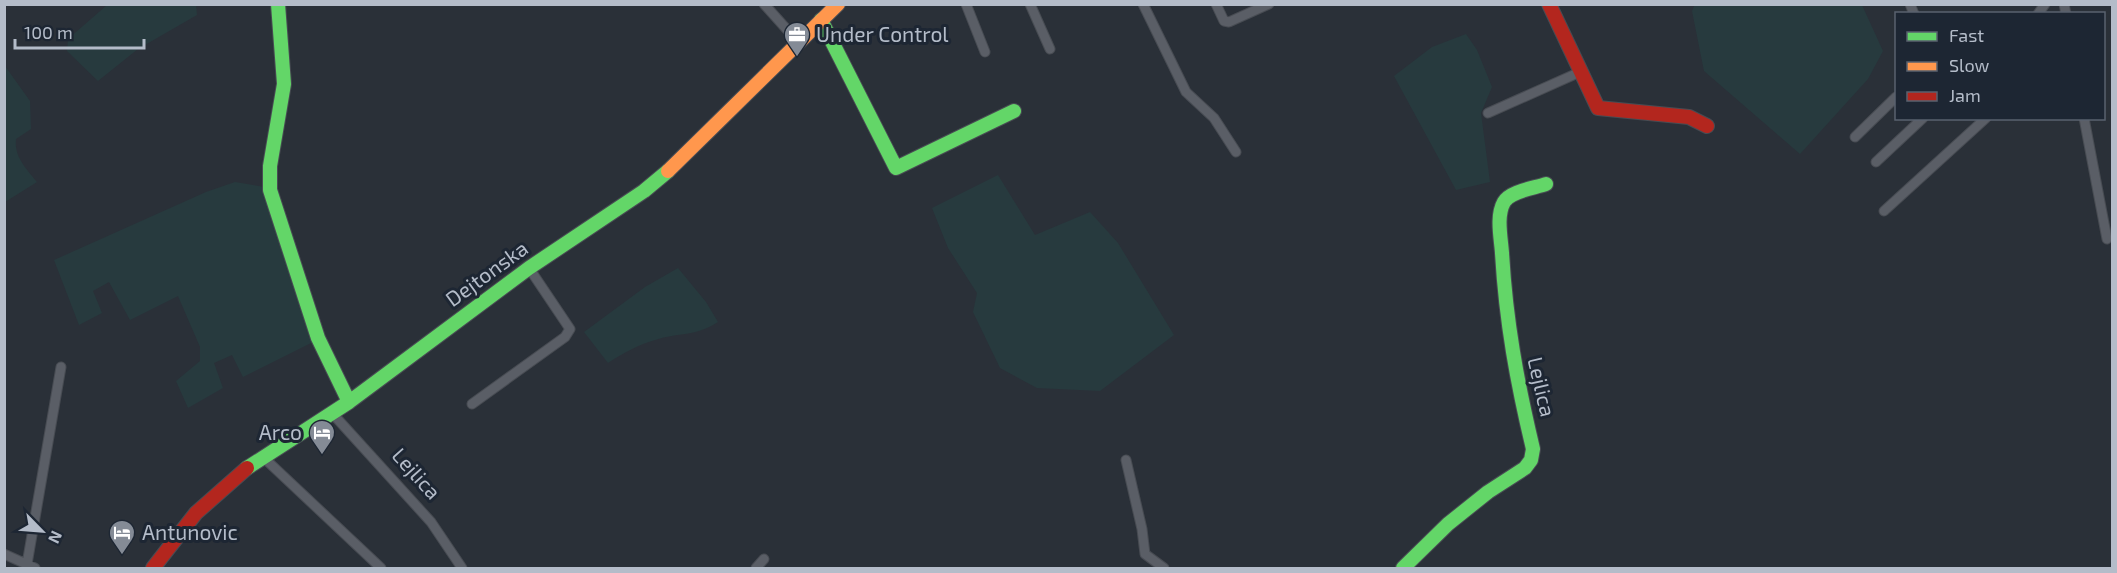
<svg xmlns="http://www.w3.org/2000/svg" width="2117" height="573" viewBox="0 0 2117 573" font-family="'Exo 2',sans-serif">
<rect width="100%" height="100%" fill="#2a3038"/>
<path fill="#273a3e" d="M196 4 197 15 138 49 98 81 67 51 68 39 107 5Z
M1695 4 1862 5 1883 51 1868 79 1800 154 1704 71 1692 11Z
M1466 34 1477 50 1492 87 1481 113 1490 182 1456 190 1394 76 1432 47Z
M5 66 30 101 31 129 16 139C14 157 26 168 37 182L5 202Z
M998 175 1035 235 1090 212 1118 243 1174 335 1100 391 1037 388 1000 368 973 312 977 293 948 248 932 208Z
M235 182 265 187 315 341 243 377 232 355 214 363 223 388 188 408 176 381 200 361V347L178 296 130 320 109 282 93 291 102 313 79 325 54 260 206 192Z
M678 268 706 302 718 322C695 337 679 332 655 340 638 345 623 353 608 363L584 332 645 287Z"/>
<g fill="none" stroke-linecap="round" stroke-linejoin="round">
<defs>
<path id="street" d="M764 4 799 43
M966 4 985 52
M1030 4 1050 49
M1143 4 1186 92 1214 118 1236 152
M1216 4 1224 21 1229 22 1269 4
M1910 4 1914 14
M2064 4 2066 14
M2038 14 2045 4
M1488 113 1580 72
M2084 118 2107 239
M1855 137 1896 97
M1876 162 1923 118
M1884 211 1986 118
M472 404 565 337 570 329 529 268
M332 413 431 522 462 568
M263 457 381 568
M1126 460 1142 529 1145 554 1164 568
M4 554 35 568
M27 564 61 367
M756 568 764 559"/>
<path id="fast" d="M278 4 284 84 270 166V190L318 338 349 402
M821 20 896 168 1014 111
M247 468 349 402 529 268 644 191 668 171
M1403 568 1448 524 1488 492 1525 468 1531 460 1533 449C1517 382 1506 322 1502 253 1501 238 1496 216 1504 202 1510 191 1535 188 1546 184"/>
<path id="slow" d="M668 171 838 4"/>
<path id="jam" d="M1549 4 1598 108 1689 117 1707 126
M153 568 196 513 247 468"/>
</defs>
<use href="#street" stroke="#484c53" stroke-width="11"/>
<use href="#fast" stroke="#484c53" stroke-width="16"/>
<use href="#slow" stroke="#484c53" stroke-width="16"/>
<use href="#jam" stroke="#484c53" stroke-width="16"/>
<use href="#street" stroke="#5a5e66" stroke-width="9"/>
<use href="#fast" stroke="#63d668" stroke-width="14"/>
<use href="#slow" stroke="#ff974d" stroke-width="14"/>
<use href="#jam" stroke="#b3261e" stroke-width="14"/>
</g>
<defs>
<symbol id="office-pin" viewBox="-11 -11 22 30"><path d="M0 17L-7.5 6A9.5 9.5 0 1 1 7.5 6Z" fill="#848b96" stroke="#1d2633"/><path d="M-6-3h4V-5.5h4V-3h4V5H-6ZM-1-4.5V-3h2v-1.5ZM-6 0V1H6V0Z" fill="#fff"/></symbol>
<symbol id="hotel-pin" viewBox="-11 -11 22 30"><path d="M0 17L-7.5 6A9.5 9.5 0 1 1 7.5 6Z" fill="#848b96" stroke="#1d2633"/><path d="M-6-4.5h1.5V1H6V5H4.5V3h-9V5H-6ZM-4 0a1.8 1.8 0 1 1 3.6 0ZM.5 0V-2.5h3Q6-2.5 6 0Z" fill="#fff"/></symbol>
</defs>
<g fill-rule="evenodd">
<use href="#office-pin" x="782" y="20" width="30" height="40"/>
<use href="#hotel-pin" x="307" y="418" width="30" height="40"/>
<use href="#hotel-pin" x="107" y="518" width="30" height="40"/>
</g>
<g text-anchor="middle" stroke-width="6" stroke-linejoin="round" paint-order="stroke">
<g font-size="21" fill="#b4bcc9" stroke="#1d2633" text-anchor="start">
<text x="816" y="42">Under Control</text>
<text x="302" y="440" text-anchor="end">Arco</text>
<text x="142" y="540">Antunovic</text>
</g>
<g font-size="21" fill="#b4bcc9" stroke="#1d2633">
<text transform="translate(487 274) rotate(-36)" y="7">Dejtonska</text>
<text transform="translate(1541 387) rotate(77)" y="7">Lejlica</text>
<text transform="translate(416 474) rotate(48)" y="7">Lejlica</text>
</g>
</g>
<rect width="2117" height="573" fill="none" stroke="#b4bcc9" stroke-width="12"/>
<rect x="1895" y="12" width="210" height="108" fill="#1d2633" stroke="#59626f" stroke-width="1.5"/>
<rect x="1907" y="32" width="30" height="9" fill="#63d668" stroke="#59626f" stroke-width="1.5"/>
<text x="1949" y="42" font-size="18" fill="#b4bcc9">Fast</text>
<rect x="1907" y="62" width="30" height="9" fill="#ff974d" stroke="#59626f" stroke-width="1.5"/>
<text x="1949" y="72" font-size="18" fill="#b4bcc9">Slow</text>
<rect x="1907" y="92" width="30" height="9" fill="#b3261e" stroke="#59626f" stroke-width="1.5"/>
<text x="1949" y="102" font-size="18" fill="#b4bcc9">Jam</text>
<g transform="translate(42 531) rotate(115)" stroke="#1d2633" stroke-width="4.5" paint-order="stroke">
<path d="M0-4.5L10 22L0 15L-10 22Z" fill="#b4bcc9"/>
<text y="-9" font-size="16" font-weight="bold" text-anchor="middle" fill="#b4bcc9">N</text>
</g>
<path d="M15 39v9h129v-9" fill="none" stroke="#b4bcc9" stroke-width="3"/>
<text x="24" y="39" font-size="18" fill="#b4bcc9" stroke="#1d2633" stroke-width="4.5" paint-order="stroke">100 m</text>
</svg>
